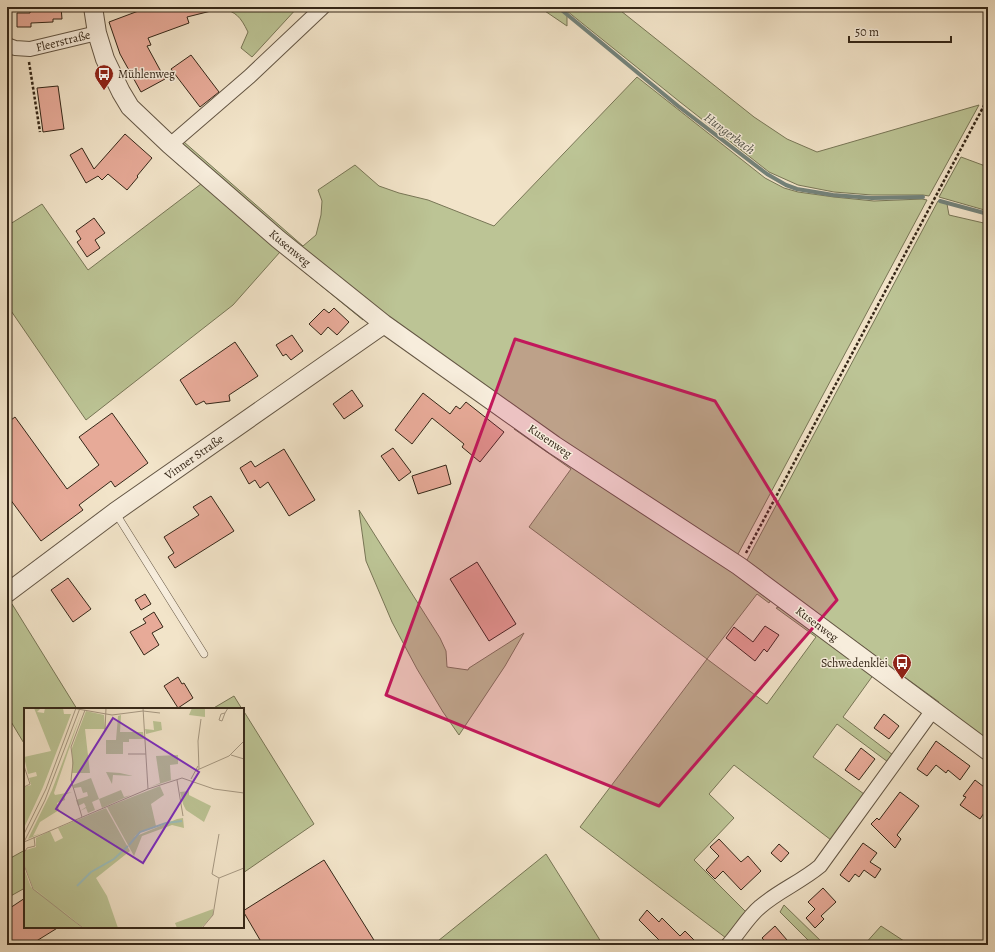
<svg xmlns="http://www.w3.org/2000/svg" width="995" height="952" viewBox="0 0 995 952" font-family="Alegreya,serif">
<rect width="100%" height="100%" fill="#f2e4c9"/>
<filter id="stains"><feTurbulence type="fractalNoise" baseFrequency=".005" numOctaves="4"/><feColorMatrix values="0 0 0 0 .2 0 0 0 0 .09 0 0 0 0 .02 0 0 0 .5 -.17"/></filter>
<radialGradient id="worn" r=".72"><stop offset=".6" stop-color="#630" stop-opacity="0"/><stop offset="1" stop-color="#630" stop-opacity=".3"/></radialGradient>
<path fill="#bcc495" stroke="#787656" d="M220 7H298L252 57 241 48 248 32C240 16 237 13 220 7Z
M539 7H616L754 117 787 139 817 152 979 105 929 196 923 195H872L834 192 798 185 769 172 680 102 567 11V26Z
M637 77 765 178 784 188 798 192 834 197 874 201 922 199 927 200 738 554 736 555 595 465 372 308 182 145 184 142 303 246 316 235 321 215 322 201 318 190 355 165 379 186 399 193 428 200 494 226Z
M961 157 988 167V211L939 197Z
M175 158 361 313 363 320 280 252 233 305 86 420 7 305V226L42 204 88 270 201 184 173 160Z
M938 201 947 204 949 215 988 224V743L937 705 939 702 748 563 747 560Z
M520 428 673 529 771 600 769 603 757 594 707 659 767 704 816 637 776 608 784 606 874 674 843 717 893 755 888 762 837 724 813 757 864 794 831 840 734 765 709 794 734 818 694 860 747 913 726 938 580 827 707 659 529 527 571 469 514 429Z
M359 510 440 638 446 651 447 667 468 670 469 668 524 633 505 666 459 735 443 712 417 669 392 622 366 561Z
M12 604 77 709H25V745L7 715V607Z
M234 696 242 709H212Z
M243 710 314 824 243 873Z
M25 850V888L7 898V860Z
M546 854 603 945H433Z
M784 905 825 945H813L780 912Z
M881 926 910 945H864Z"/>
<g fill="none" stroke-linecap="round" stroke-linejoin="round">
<path stroke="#73827a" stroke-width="4" d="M558 7 678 106 767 174 786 185 797 189 833 195 872 198 923 197
M940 201 988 214"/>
</g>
<path fill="#e7aa98" stroke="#352718" d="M51 7H61L62 19H53V22L31 23V27H17V13H30V11H38Z
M149 7H211V11L187 17 189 23 148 38 151 45 147 46 165 79 141 92 120 54 109 22Z
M191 55 219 92 200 107 171 69Z
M58 86 64 129 43 132 37 88Z
M125 134 152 158 137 176 138 177 127 190 108 174 102 180 98 176 86 183 70 155 82 148 94 169Z
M94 218 105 233 95 240 100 248 87 257 77 242 81 239 76 231Z
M334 308 349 322 337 335 328 327 321 335 309 324 324 309 329 313Z
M292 335 303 351 291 360 286 354 283 356 276 345Z
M235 342 258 376 229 395 230 401 206 404 204 401 196 405 180 380Z
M352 390 363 406 344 419 333 404Z
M423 393 450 414 456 406 460 409 466 402 504 432 480 462 462 447 464 444 432 418 412 444 395 430Z
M112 413 148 463 115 487 111 481 79 505 83 510 41 541 7 495V423L15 417 67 489 99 465 79 437Z
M393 448 411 472 399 481 381 456Z
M284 449 315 500 289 516 268 482 260 488 255 480 249 484 240 468 251 461 255 467Z
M446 465 451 484 418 494 412 476Z
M211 496 234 531 175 568 168 557 174 553 164 537 199 515 193 507Z
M477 562 516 624 489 641 450 579Z
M68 578 91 609 73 622 51 590Z
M145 594 151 604 141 610 135 600Z
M154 612 163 627 152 633 159 645 144 655 130 632 146 623 143 619Z
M765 626 779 635 767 652 764 649 755 661 726 638 734 627 753 642Z
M178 677 182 684 184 683 193 698 178 708 164 686Z
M884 714 899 726 889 739 874 728Z
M936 741 970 766 960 780 948 770 946 773 936 765 927 776 917 769Z
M861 748 875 759 859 780 845 770Z
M975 780 988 790V807L980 819 960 805 966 797 963 796Z
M900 792 919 806 897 835 901 839 895 848 871 824 877 818 879 820Z
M719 839 741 862 748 856 761 871 741 890 723 871 715 879 706 870 719 856 710 847Z
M863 843 877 853 870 862 881 869 875 878 864 870 859 877 855 874 849 882 840 875Z
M779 844 789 853 781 862 771 853Z
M324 860 377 945H263L243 911Z
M823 888 836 902 821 916 824 919 815 928 806 918 815 909 808 902Z
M25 898V927H59L30 945H7V910Z
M647 910 659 922 662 918 680 936 685 931 699 945H664L639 920Z
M775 926 787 940 781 945H768L762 938Z"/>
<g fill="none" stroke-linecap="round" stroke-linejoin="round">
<defs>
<path id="service" d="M115 512 204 654"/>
<path id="minor" d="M7 45 15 48 30 49 97 33
M170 145 250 76 323 7
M728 945C739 933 748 917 760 907 778 891 801 882 820 866L933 710"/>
<path id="tertiary" d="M93 7 97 33 105 59 121 92 130 107 170 145 278 239 384 324 554 445 739 566 988 751
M7 593 115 512 384 324"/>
</defs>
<use href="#service" stroke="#645644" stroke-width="8"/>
<use href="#minor" stroke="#645644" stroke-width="16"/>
<use href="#tertiary" stroke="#645644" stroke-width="20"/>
<path stroke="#352718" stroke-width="2.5" stroke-dasharray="3 2" stroke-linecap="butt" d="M29 62 40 132
M746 553 988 98"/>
<use href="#service" stroke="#f7eddc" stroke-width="7"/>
<use href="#minor" stroke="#f7eddc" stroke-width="14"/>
<use href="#tertiary" stroke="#f7eddc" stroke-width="18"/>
</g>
<path fill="#c2185b" fill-opacity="0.2" stroke="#c2185b" stroke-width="3" stroke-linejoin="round" d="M515 339 715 401 837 600 659 806 386 695Z"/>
<defs>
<symbol id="bus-pin" viewBox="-11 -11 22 30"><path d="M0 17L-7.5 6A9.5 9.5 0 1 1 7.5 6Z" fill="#8f2418" stroke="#f7eddc"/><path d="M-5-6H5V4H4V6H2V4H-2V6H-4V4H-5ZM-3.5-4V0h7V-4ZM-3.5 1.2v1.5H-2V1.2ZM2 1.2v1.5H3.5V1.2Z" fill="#fff"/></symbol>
</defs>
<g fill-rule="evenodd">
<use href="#bus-pin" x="93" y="63" width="22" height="30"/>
<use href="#bus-pin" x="891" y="652" width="22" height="30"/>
</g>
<g text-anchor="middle" stroke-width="3" stroke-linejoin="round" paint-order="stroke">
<g font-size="12" fill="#352718" stroke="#f7eddc">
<text transform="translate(63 41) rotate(-14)" y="4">Fleerstraße</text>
<text transform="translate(290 248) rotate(40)" y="4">Kusenweg</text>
<text transform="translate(550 441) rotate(34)" y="4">Kusenweg</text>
<text transform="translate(194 457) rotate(-35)" y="4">Vinner Straße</text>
<text transform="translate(817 624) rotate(37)" y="4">Kusenweg</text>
</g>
<g font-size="12" fill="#352718" stroke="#f7eddc" text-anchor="start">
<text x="118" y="78">Mühlenweg</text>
<text x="888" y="667" text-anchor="end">Schwedenklei</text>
</g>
<g font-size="13" font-style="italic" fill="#545449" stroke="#f7eddc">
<text transform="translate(730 133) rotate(37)" y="5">Hungerbach</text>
</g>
</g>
<g transform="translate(24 708)">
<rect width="220" height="220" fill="#f2e4c9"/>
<path d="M10 0H17L13 4 20 5 21 0H39L40 6H47L49 1 19 79 0 120V79L7 77 5 70 13 68 12 64 4 66 0 49 27 43ZM168 0 181 1V9L165 7ZM58 3 30 85 31 87 48 84 40 87 41 92 33 95 35 102 16 114 9 128 18 125 4 131 28 82ZM62 3 80 7 81 21H61L66 65H48V40ZM97 7 96 24H119L120 31H105V34H99V46H82V32H92L94 8ZM129 13 137 14 138 22 122 26 121 21 130 22ZM154 47V56L146 57 147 72 151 71 126 79 136 75 132 48ZM82 64 96 65 109 68 89 67 88 76ZM67 70 75 91 97 82 100 89 107 87 78 100 75 91 68 94 71 102 76 100 64 105 62 100 56 103 62 99 60 95 54 98 52 92 64 88 63 84 59 85 57 79 50 80 49 77ZM136 78 140 87 127 96 132 118 116 124 110 129 153 111 159 110 160 120 148 117 118 128 110 148 83 99ZM165 83V87L187 98 180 114 162 102 159 96 156 84ZM82 100 106 143 72 170 83 188 94 220H59L33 198 58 220H0V160L7 179 25 192 9 180 1 159 0 146 2 142 12 139V130L26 123 31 134 39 130 34 120ZM189 201V207L177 220H153L151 215Z" fill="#bcc495"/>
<path fill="none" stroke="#9cbebc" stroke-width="2" d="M105 137 116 124 142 115 158 113M53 178 67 164 90 151 104 138"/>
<path fill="none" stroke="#a69882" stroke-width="1" d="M48 0 88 7 119 3 136 5M119 0 124 81M201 5 197 6 195 12 198 13 201 5 204 0M81 22 82 0M104 46H122M207 47 220 51M0 58 6 76 0 79M175 61 174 33 177 11M171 63 205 48 220 33M167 71 174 58M153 72 159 108M58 109 47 72 49 55 47 39 61 2M0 126 22 81 52 0M0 134 124 81 158 70 190 81 220 85M0 134 21 92 56 0M0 145 3 140 11 138 10 129M0 157 9 181 59 220M195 170 188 166 195 126M178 220 189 207 195 170 220 160"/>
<path fill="#7b2cbf" fill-opacity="0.15" stroke="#7b2cbf" stroke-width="2" d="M89 10 175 64 119 155 32 101Z"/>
<rect width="220" height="220" fill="none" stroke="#352718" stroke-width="2"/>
</g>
<rect width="995" height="952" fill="none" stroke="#f2e4c9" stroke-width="24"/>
<rect x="8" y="8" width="979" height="936" fill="none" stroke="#352718" stroke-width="2"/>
<rect x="12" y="12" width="971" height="928" fill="none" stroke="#352718"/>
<path d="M849 36v6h102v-6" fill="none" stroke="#352718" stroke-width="2"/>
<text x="855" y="36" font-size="12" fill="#352718" stroke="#f7eddc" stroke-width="3" paint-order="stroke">50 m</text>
<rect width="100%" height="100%" filter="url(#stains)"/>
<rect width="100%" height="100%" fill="url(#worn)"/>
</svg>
